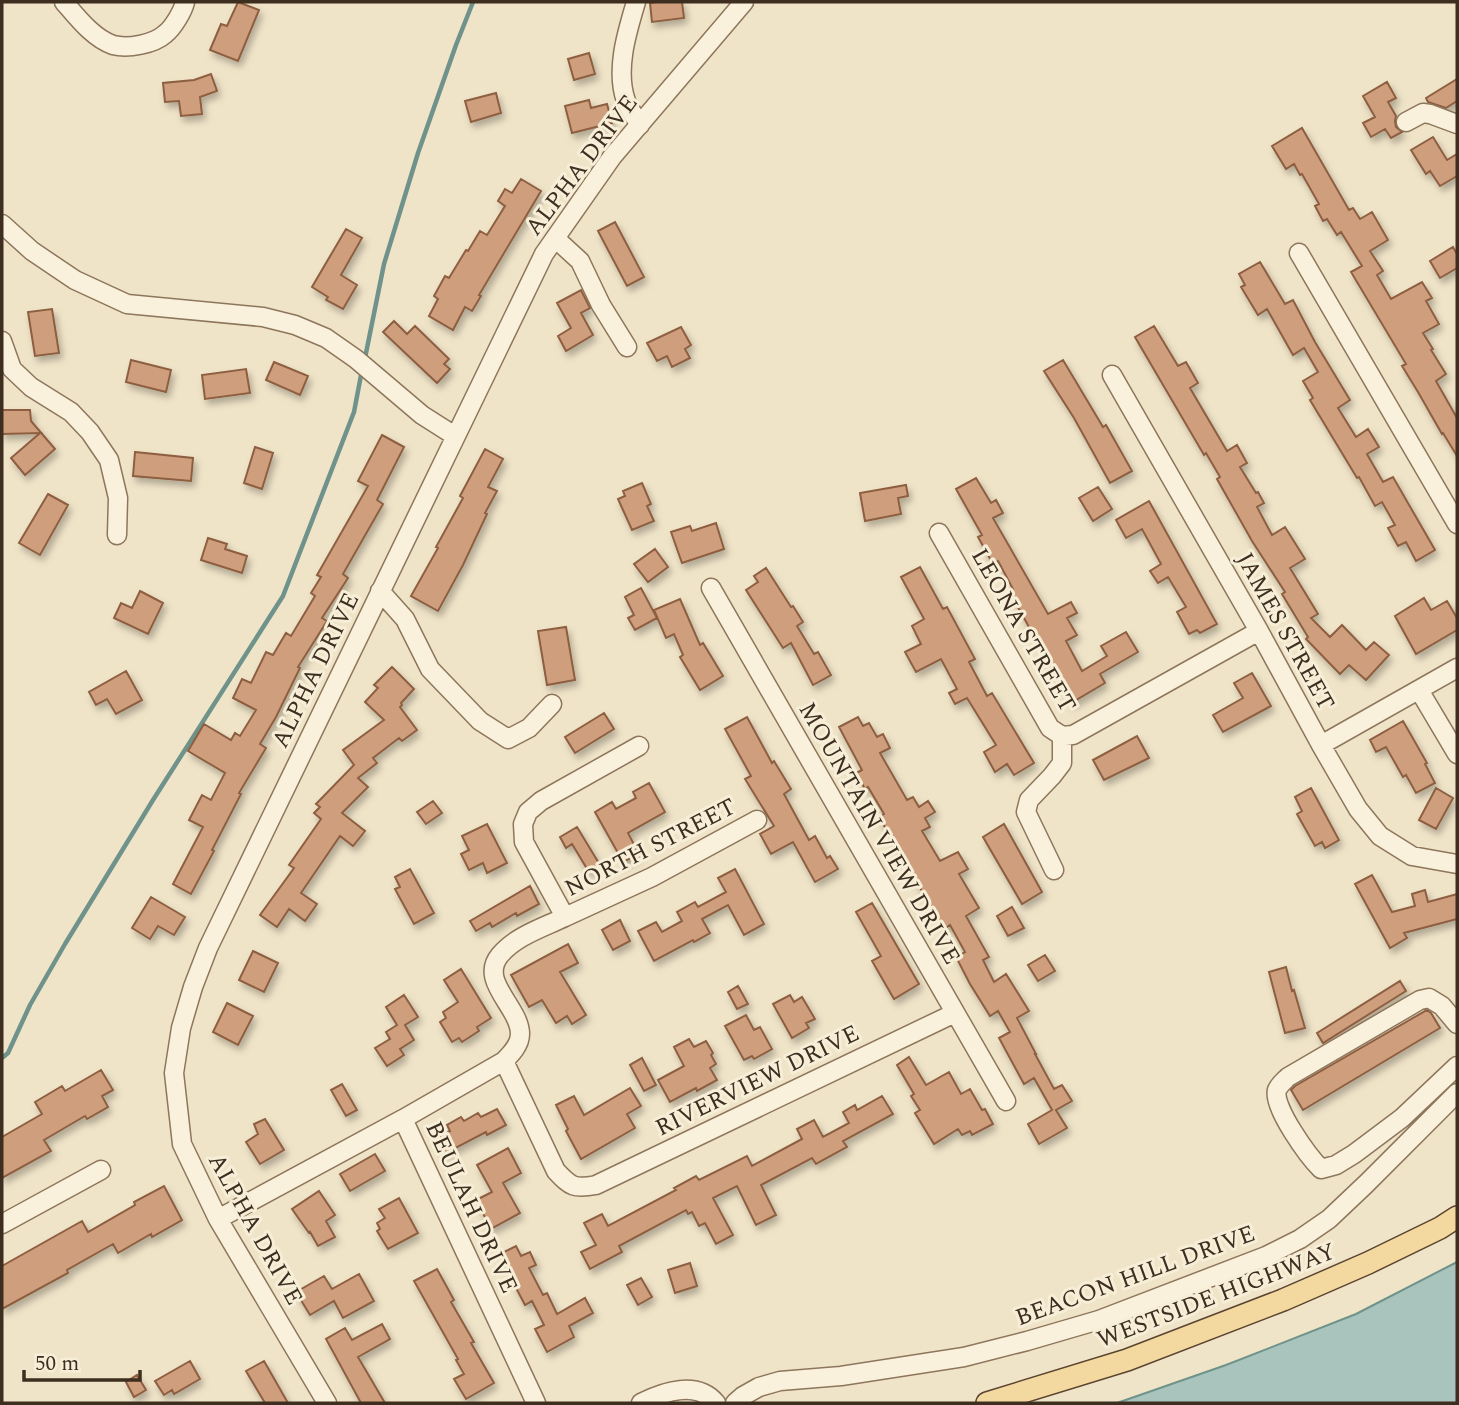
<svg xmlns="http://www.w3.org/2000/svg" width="1459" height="1405" viewBox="0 0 1459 1405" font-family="Spectral,serif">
<defs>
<filter id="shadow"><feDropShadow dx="3" dy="5" stdDeviation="3.5" flood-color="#0004"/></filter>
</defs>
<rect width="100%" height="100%" fill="#f0e4c8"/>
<path fill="#a9c4bc" stroke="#6f938a" stroke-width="2" d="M1457 1262V1403H1117L1226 1365 1356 1314Z"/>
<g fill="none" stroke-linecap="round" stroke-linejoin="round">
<path stroke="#6f938a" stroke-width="4.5" d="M365 358 384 264 418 153 456 45 473 2
M2 1058 8 1053 30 1005 65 944 153 800 283 596 354 412 362 370"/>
</g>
<path fill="#cf9f7d" stroke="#8d5f41" stroke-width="2" filter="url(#shadow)" d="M238 2 259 10 238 61 210 50 221 24 227 26Z
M657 2H682L684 18 652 22 650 3Z
M589 53 595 74 574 80 568 59Z
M211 74 217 91 200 97 202 114 181 116 179 101 165 102 163 83 194 80Z
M1457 79V101L1446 108 1428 102 1426 98Z
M1387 82 1396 98 1388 102 1396 116 1395 121 1396 127 1402 132 1391 138 1385 129 1371 137 1363 123 1375 117 1363 96Z
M496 93 501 113 471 122 465 101Z
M589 100 591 108 607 104 612 123 572 133 565 106Z
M1302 128 1349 210 1353 208 1360 219 1372 212 1388 240 1370 251 1383 271 1377 275 1391 299 1422 282 1432 298 1426 301 1439 324 1423 333 1433 349 1431 350 1446 374 1436 381 1457 418V456L1443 433 1442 434 1418 392 1402 366 1406 364 1351 272 1362 266 1341 232 1337 235 1327 219 1323 221 1315 206 1319 204 1302 174 1300 175 1294 164 1286 169 1272 146Z
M1433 137 1447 160 1457 154V176L1440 186 1430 171 1426 174 1411 150Z
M521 179 541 191 479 295 481 296 472 311 465 307 453 330 429 316 438 299 434 296 445 276 449 278 466 250 468 251 480 231 487 235 505 206 498 201 505 189 512 193Z
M615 222 644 277 627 286 598 231Z
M346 229 362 238 341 275 357 285 343 309 326 300 328 297 312 287Z
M1453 247 1457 254V268L1440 278 1430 261Z
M1260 262 1285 304 1293 300 1315 342 1350 400 1338 408 1356 437 1368 429 1379 447 1367 454 1383 482 1393 477 1435 550 1416 561 1406 542 1398 546 1388 528 1395 525 1382 502 1375 506 1359 477 1357 478 1310 400 1313 398 1303 381 1318 372 1304 348 1293 355 1267 309 1258 315 1241 287 1245 285 1239 274Z
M581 290 590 308 581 313 593 335 566 351 558 336 571 328 557 303Z
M52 309 59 353 35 356 28 312Z
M394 321 407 334 415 326 449 359 444 364 450 369 437 383 383 332Z
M1154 326 1178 366 1186 362 1198 383 1190 388 1227 451 1237 445 1247 463 1240 467 1256 493 1258 492 1264 503 1257 507 1272 535 1285 527 1305 559 1290 568 1318 614 1311 618 1330 637 1342 625 1366 650 1374 642 1389 655 1366 680 1349 665 1340 674 1306 639 1308 637 1282 594 1285 592 1252 541 1217 479 1220 477 1206 453 1204 455 1135 337Z
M681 327 691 345 685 349 690 358 672 367 667 356 657 361 647 343Z
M131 360 171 370 166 392 126 382Z
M1063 360 1103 427 1106 425 1132 471 1110 483 1074 418 1044 371Z
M274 362 308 376 300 395 266 380Z
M246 369 250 393 205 399 202 375Z
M2 410H30L31 421 55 449 25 475 11 458 40 433 2 434Z
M382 435 404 447 377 500 383 504 343 574 348 578 322 618 327 621 298 667 300 668 276 717 260 744 266 748 239 793 241 794 212 850 214 851 191 894 173 884 203 827 189 820 202 795 211 800 225 773 188 751 204 724 231 740 235 733 240 736 256 710 233 698 242 679 251 683 266 652 273 655 286 633 291 636 315 596 311 593 321 577 317 575 368 486 358 481Z
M255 447 273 453 262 489 244 483Z
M485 449 503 459 488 487 497 491 485 513 487 514 463 565 438 611 411 596 438 548 436 547 463 498 460 496Z
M135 452 193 458 191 481 133 476Z
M976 478 991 503 996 500 1003 513 993 518 1048 614 1071 602 1077 613 1067 618 1077 635 1066 641 1082 671 1107 656 1101 646 1126 632 1138 652 1100 674 1105 683 1071 703 1009 591 1013 589 998 561 993 564 978 537 982 535 956 489Z
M642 483 651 504 647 506 654 521 632 530 618 499 625 496 623 491Z
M906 485 908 496 898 498 901 514 865 521 860 493Z
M1098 487 1112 509 1093 521 1079 498Z
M48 494 68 505 40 555 19 543Z
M1149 501 1217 624 1200 633 1197 630 1189 634 1177 612 1186 607 1168 577 1158 583 1150 571 1161 564 1142 529 1126 538 1116 520Z
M716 523 724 549 682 563 671 532 690 526 692 531Z
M208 538 227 544 225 549 247 556 242 573 201 560Z
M655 549 668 567 648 582 634 564Z
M920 567 943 609 947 607 975 659 969 662 987 696 992 693 1034 763 1014 775 1007 764 995 772 984 752 996 745 967 698 955 704 949 693 957 689 941 659 916 672 905 652 921 644 912 626 924 619 901 577Z
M766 568 791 607 793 606 803 622 797 626 814 654 818 652 831 675 813 685 791 643 783 648 746 590 758 582 754 576Z
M641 588 657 618 635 630 628 618 634 615 625 597Z
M140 591 163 603 148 634 114 618 121 603 132 608Z
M1424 598 1431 610 1447 601 1457 618V630L1416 654 1395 616Z
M680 599 700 645 703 643 723 676 700 690 680 657 683 655 674 634 666 638 654 610Z
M566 627 575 680 547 685 538 631Z
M392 667 414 689 401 703 402 705 400 707 417 730 402 741 399 738 373 758 377 763 358 778 368 787 342 813 365 831 353 846 340 836 301 893 317 904 305 921 289 909 277 927 260 915 294 868 289 865 321 819 314 813 320 807 316 804 354 765 343 750 384 720 365 702 378 688 374 685Z
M126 671 142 700 116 714 107 699 96 705 89 692Z
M1252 673 1271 706 1223 732 1213 715 1243 698 1234 683Z
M604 713 614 729 575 753 565 737Z
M747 717 772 763 774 761 791 789 784 794 809 840 815 836 827 858 830 856 838 869 815 882 793 842 771 854 760 834 774 826 745 779 751 776 725 729Z
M858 717 863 726 869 723 877 737 883 734 890 748 880 753 907 800 913 797 919 807 928 801 935 812 925 818 930 827 922 831 940 861 958 852 968 869 959 874 979 908 966 916 989 957 983 960 994 982 1006 974 1029 1011 1017 1018 1036 1054H1035L1054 1089 1062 1085 1072 1101 1056 1110 1067 1128 1039 1144 1028 1124 1052 1110 1034 1078 1024 1084 999 1038 1010 1032 998 1011 990 1016 970 984 956 957 965 952 950 925 944 929 879 817 884 814 868 787 865 789 856 773 862 770 839 727Z
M1403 721 1427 763 1425 764 1435 783 1416 793 1406 775 1403 777 1386 747 1376 752 1370 740Z
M1137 736 1149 758 1104 780 1093 760Z
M649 783 665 812 628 833 639 854 623 862 595 812 612 802 616 809 636 798 633 792Z
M1311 788 1339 840 1325 848 1322 842 1315 846 1297 814 1302 811 1295 797Z
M1436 788 1453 798 1436 829 1419 820Z
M433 801 442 813 426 824 417 812Z
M487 824 507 863 487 873 483 863 469 870 461 854 469 850 462 836Z
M1004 824 1042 892 1022 904 983 837Z
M577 827 600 865 589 872 572 844 566 848 560 837Z
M410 869 434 913 414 924 395 889 400 887 395 877Z
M735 869 764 924 744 935 728 905 702 919 710 933 694 942 693 940 654 961 638 931 656 922 662 932 682 921 677 912 695 902 698 907 726 892 718 878Z
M1372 875 1392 912 1415 906 1412 894 1425 890 1428 902 1457 894V919L1404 933 1407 938 1390 948 1355 884Z
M530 886 539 904 517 916 516 913 492 927 490 923 476 931 470 921Z
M151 897 185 917 174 935 158 926 150 939 132 928Z
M872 903 919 984 894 999 872 961 881 956 856 912Z
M1012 907 1024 928 1008 936 997 916Z
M620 920 630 941 613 950 602 930Z
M568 944 578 963 560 972 586 1015 572 1024 567 1016 556 1023 542 1000 529 1007 511 975Z
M253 951 278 963 264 992 239 980Z
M1045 955 1055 971 1038 981 1028 965Z
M1286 967 1292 991 1294 990 1305 1028 1285 1033 1269 972Z
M461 969 491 1018 477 1027 479 1031 462 1042 459 1038 452 1042 440 1022 446 1018 443 1012 458 1002 444 980Z
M1400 981 1406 991 1323 1043 1317 1033Z
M738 986 748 1004 737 1009 728 992Z
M404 995 418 1017 405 1025 414 1040 400 1049 404 1055 387 1066 375 1048 390 1039 386 1032 397 1025 386 1007Z
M790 995 794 1002 802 997 815 1019 806 1023 809 1028 792 1038 773 1004Z
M227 1003 253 1016 238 1045 213 1032Z
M1427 1010 1431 1013 1440 1028 1303 1110 1291 1090 1295 1086Z
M746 1015 754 1030 760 1027 772 1049 754 1059 752 1056 744 1060 725 1026Z
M689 1039 694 1047 706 1041 713 1053 711 1055 716 1064 710 1068 717 1080 697 1091 696 1088 670 1102 658 1080 684 1066 674 1047Z
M909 1057 926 1085 949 1072 961 1094 970 1089 982 1110 985 1109 993 1124 972 1135 970 1131 962 1135 958 1129 934 1144 915 1113 920 1110 911 1096 914 1094 897 1065Z
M642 1058 656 1085 644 1091 630 1065Z
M101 1070 113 1090 102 1096 108 1107 87 1119 85 1116 44 1140 51 1151 2 1178V1137L42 1114 35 1102 62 1086 65 1091Z
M342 1084 357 1110 346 1116 331 1090Z
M630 1088 641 1106 627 1114 635 1128 581 1159 566 1131 568 1129 556 1105 574 1096 584 1115Z
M882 1096 893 1114 843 1141 847 1147 816 1164 812 1158 761 1185 776 1215 756 1225 737 1186 713 1198 733 1235 716 1244 705 1223 699 1226 692 1212 688 1214 686 1210 619 1246 622 1252 590 1269 581 1252 596 1245 584 1223 602 1214 608 1226 676 1190 674 1188 696 1176 699 1180 747 1156 752 1166 802 1139 797 1129 814 1120 823 1137 849 1123 843 1112 855 1105 857 1110Z
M497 1109 506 1125 487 1135 486 1132 444 1154 435 1139 450 1131 447 1125 461 1117 464 1121 478 1113 481 1117Z
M265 1119 284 1150 260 1164 246 1142 258 1134 254 1124Z
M508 1148 521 1173 503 1183 520 1213 491 1229 476 1200 492 1192 477 1165Z
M375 1154 385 1171 350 1191 340 1174Z
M164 1186 182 1220 152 1237 151 1234 118 1253 113 1244 67 1270 68 1273 2 1309V1266L82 1221 88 1232 135 1205 134 1202Z
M319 1191 335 1215 326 1221 335 1237 318 1246 310 1232 309 1233 292 1209Z
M399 1198 418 1233 388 1249 377 1231 380 1229 377 1223 385 1218 379 1209Z
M516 1246 521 1256 530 1252 536 1265 529 1268 543 1295 547 1293 557 1314 585 1298 593 1313 569 1326 574 1337 547 1352 535 1329 544 1325 532 1301 525 1305 514 1284 515 1283 502 1253Z
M690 1263 697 1286 675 1293 668 1270Z
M437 1269 454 1300 451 1302 474 1342 471 1343 494 1383 466 1399 454 1379 464 1374 456 1360 458 1359 414 1281Z
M359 1274 374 1301 343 1318 334 1301 310 1315 296 1292 324 1276 332 1289Z
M641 1278 652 1297 638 1305 627 1285Z
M382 1324 390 1339 358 1357 385 1403H361L326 1339 345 1328 352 1340Z
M190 1361 200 1379 174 1394 172 1390 164 1395 155 1381Z
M264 1361 288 1403H265L246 1371Z
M137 1375 146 1390 134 1397 126 1382Z"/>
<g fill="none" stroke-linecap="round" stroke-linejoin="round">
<defs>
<path id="minor" d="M64 2C77 17 93 38 113 45 128 49 154 44 165 34 173 28 183 11 185 2
M636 2C627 32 615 70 626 101 629 109 635 117 640 125
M1406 122 1423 113 1430 114 1457 124
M2 224 32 251 75 280 127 304 263 317 295 325 326 338 356 359 422 415 455 436
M555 238 580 261 601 305 627 347
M1299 253 1457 524
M2 341 12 369 31 387 71 412 90 432 109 460 118 498 117 535
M1112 375 1259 631 1321 745 1358 809 1380 836 1412 856 1457 864
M939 533 1050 728 1062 736 1073 735 1259 631
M711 588 1006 1101
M380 591 405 619 430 669 480 721 508 739 529 728 552 704
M1419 690 1457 754
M1321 745 1457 668
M1054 870 1026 812 1029 800 1052 776 1062 763V736
M565 917 652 877 757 820
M1457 1024 1442 1006 1429 998 1420 1000 1288 1077C1284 1081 1279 1085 1277 1090 1272 1107 1309 1157 1321 1169L1336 1165 1354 1154 1402 1118 1457 1066
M504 1061 556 1171C571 1187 574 1189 596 1185L955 1013
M403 1119 536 1403
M218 1219 403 1119 504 1061C511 1054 520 1045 520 1034 520 1007 478 981 500 955 516 936 542 928 565 917L524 842 523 824 528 812 541 801 639 746
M2 1224 101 1170
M327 1403 218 1219 182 1144 174 1073 181 1028 193 987 208 948 544 254 612 157 744 2
M641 1403C663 1392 697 1380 716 1403
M735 1403 743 1396 759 1387 780 1381 841 1376 964 1357 1027 1341 1099 1320 1266 1256 1300 1239 1329 1219 1366 1184 1457 1093"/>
<path id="major" d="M987 1403 1127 1360 1283 1300 1368 1263 1440 1228 1457 1217"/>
</defs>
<use href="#minor" stroke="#8d765c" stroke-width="21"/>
<use href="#major" stroke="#5b4430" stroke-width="24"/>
<use href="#minor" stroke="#faf1dc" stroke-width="18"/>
<use href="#major" stroke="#f3d9a0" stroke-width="21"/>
</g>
<g text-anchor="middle" stroke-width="6" stroke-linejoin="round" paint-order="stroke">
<g font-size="24" fill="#3d2e20" stroke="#f7eed8">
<text transform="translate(581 165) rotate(-53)" y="8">ALPHA DRIVE</text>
<text transform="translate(1024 630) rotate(60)" y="8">LEONA STREET</text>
<text transform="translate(1286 631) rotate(61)" y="8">JAMES STREET</text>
<text transform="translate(315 670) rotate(-64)" y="8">ALPHA DRIVE</text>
<text transform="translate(880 833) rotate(60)" y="8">MOUNTAIN VIEW DRIVE</text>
<text transform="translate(650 847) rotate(-27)" y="8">NORTH STREET</text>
<text transform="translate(757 1080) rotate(-26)" y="8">RIVERVIEW DRIVE</text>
<text transform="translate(472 1207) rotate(65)" y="8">BEULAH DRIVE</text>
<text transform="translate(256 1229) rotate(61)" y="8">ALPHA DRIVE</text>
<text transform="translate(1135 1275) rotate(-20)" y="8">BEACON HILL DRIVE</text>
<text transform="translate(1216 1295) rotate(-21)" y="8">WESTSIDE HIGHWAY</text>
</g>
</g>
<rect width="1459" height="1405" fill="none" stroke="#3d2e20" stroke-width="7"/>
<path d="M24 1370v10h116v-10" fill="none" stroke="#3d2e20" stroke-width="3.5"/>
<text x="35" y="1370" font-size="21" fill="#3d2e20" stroke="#f7eed8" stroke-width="5" paint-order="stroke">50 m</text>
</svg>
